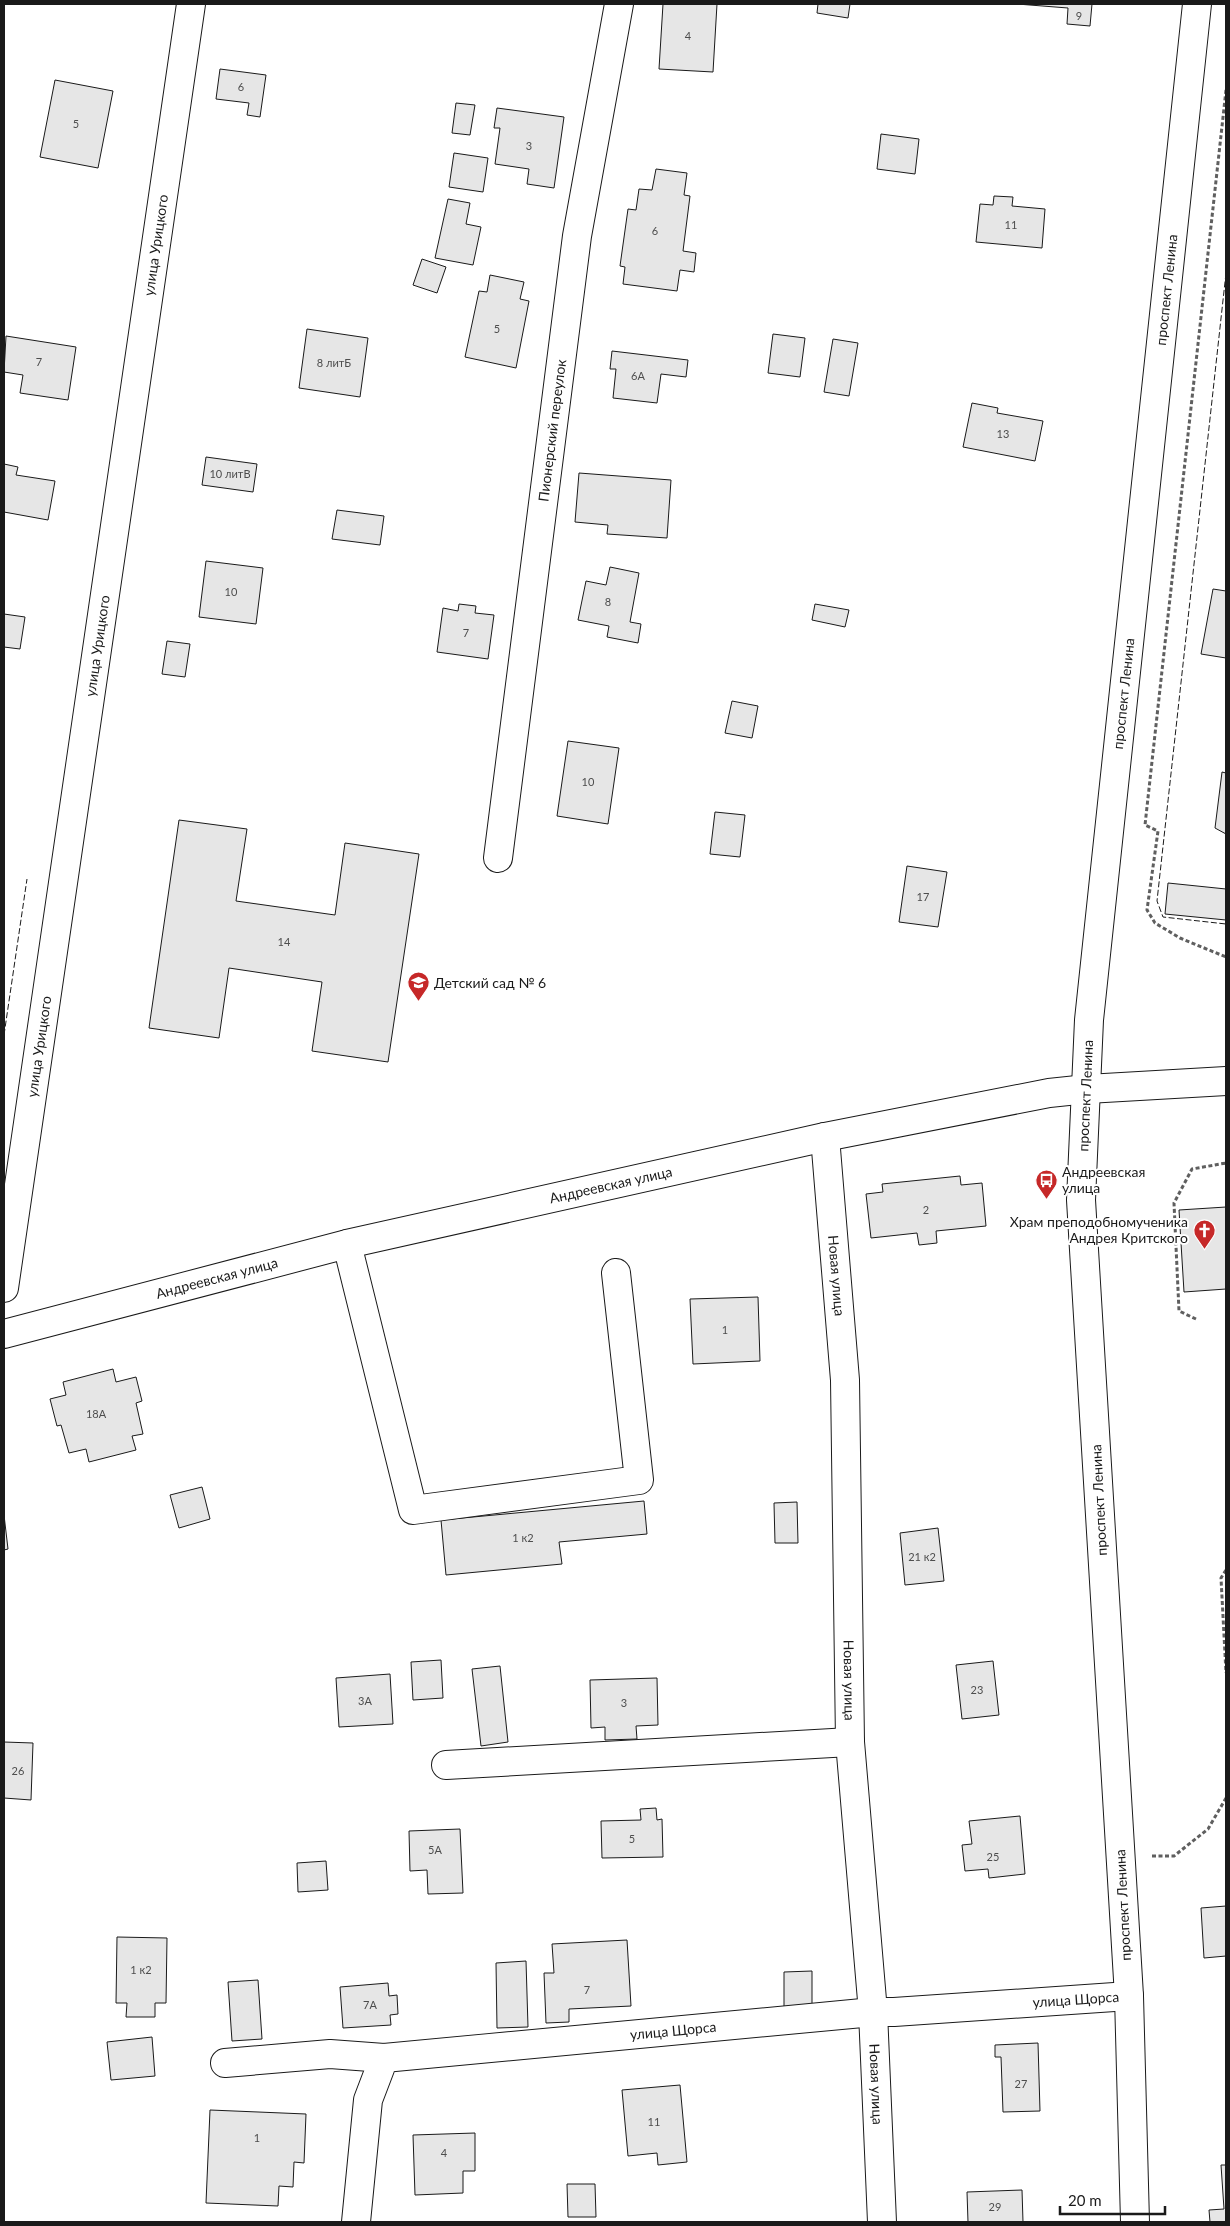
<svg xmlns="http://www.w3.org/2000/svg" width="1230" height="2226" viewBox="0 0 1230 2226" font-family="Lato,sans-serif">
<rect width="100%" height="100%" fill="#fff"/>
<path fill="#e6e6e6" stroke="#1a1a1a" d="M663 4H717L713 72 659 69Z
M818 4H850L848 18 817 13Z
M1017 4H1092L1090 26 1067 24 1068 8Z
M220 69 266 75 260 117 247 115 249 103 216 99Z
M55 80 113 91 98 168 40 157Z
M456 103 475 105 470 135 452 133Z
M497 108 564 117 554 188 527 184 529 169 495 164 500 128H494Z
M881 134 919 139 915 174 877 169Z
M454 153 488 158 483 192 449 187Z
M656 169 687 173 684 195 690 196 683 251 696 253 694 272 680 270 677 291 623 284 625 267 620 266 628 209 636 210 639 189 652 190Z
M994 196 1013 197 1012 206 1045 209 1042 248 976 242 980 204 993 205Z
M448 199 470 203 466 224 481 227 473 265 435 258Z
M422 259 446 267 437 293 413 285Z
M490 275 524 282 520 299 529 301 516 368 465 357 479 291 487 292Z
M307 329 368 338 360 397 299 388Z
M773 334 805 338 800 377 768 373Z
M6 336 76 347 68 400 20 393 23 375 4 372Z
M833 339 858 343 849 396 824 392Z
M612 351 688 360 686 377 661 374 657 403 613 398 616 369H610Z
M972 403 998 408 997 413 1043 421 1035 461 963 447Z
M206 457 257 464 253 492 202 485Z
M4 464 18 467 16 475 55 481 48 520 4 512Z
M579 473 671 480 667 538 607 534 608 525 575 522Z
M337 510 384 516 380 545 332 539Z
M206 561 263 568 256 624 199 617Z
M610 567 639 573 630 622 641 624 638 643 607 637 609 626 578 620 586 581 606 585Z
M1213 589 1226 591V658L1201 654Z
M459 604 476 606 475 613 494 615 488 659 437 652 443 608 458 611Z
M815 604 849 610 845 627 812 620Z
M4 614 25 617 20 649 4 647Z
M167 641 190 644 185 677 162 674Z
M732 701 758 706 752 738 725 733Z
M568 741 619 748 608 824 557 816Z
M1222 772 1226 773V834L1215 828Z
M715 812 745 815 740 857 710 854Z
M179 820 247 829 236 901 335 915 345 843 419 854 388 1062 312 1051 322 982 229 968 219 1038 149 1028Z
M907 866 947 872 938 927 899 922Z
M1168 883 1226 889V920L1165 914Z
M960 1176 961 1185 982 1183 986 1226 936 1231 937 1243 919 1245 917 1233 871 1238 866 1194 883 1192 882 1184Z
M1226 1207V1289L1184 1292 1179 1210Z
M758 1297 760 1361 693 1364 690 1299Z
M113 1369 116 1382 136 1377 142 1401 136 1403 143 1434 132 1436 136 1450 89 1462 86 1449 69 1453 61 1425 57 1426 50 1399 66 1395 63 1382Z
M202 1487 210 1519 179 1528 170 1495Z
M644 1501 647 1534 559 1542 562 1564 446 1575 441 1520Z
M797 1502 798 1543H775L774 1503Z
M4 1515 8 1549 4 1550Z
M938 1528 944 1581 905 1585 900 1533Z
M441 1660 443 1698 413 1700 411 1662Z
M993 1661 999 1715 962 1719 956 1665Z
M500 1666 508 1742 481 1746 472 1669Z
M390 1674 393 1724 339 1727 336 1678Z
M657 1678 658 1725 636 1726 637 1739 605 1740V1727L591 1728 590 1680Z
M4 1742 33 1743 31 1800 4 1798Z
M656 1808 657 1820 662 1819 663 1857 602 1858 601 1821 641 1820 640 1809Z
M1020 1816 1025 1874 989 1878 988 1869 965 1871 962 1845 972 1844 969 1821Z
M460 1829 463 1893 428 1894 427 1870 410 1871 409 1831Z
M326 1861 328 1890 298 1892 297 1863Z
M1226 1906V1956L1204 1958 1201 1908Z
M117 1937 167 1938 166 2003H155V2017H126L127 2003H116Z
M627 1940 631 2006 569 2009V2022L546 2023 544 1973H554L552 1944Z
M526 1961 528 2027 497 2028 496 1963Z
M812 1971V2007H784V1972Z
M258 1980 262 2039 232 2041 228 1982Z
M388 1983 389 1996 397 1995 398 2014 390 2015 391 2025 343 2028 340 1987Z
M152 2037 155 2076 111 2080 107 2042Z
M1038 2043 1040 2111 1003 2112 1001 2057H995V2045Z
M680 2085 687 2162 658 2165 657 2153 628 2156 622 2090Z
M210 2110 306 2114 304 2163 294 2162 293 2187 279 2186 278 2206 206 2203Z
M475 2133V2171H463V2193L415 2195 413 2135Z
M1221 2165H1226V2222H1210L1209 2210 1224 2209Z
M567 2184H595L596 2217H568Z
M1022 2190 1023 2222H968L967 2192Z"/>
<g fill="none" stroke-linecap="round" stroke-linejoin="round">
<defs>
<g id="minor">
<path id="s1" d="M498 858 577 236 619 4"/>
<path id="s2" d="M825 1137 845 1380 850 1742 873 2012 882 2222"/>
<path d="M347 1244 413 1510 639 1480 616 1273"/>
<path id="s3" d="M4 1288 191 4"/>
<path id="s4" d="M4 1334 347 1244 825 1137 1049 1093 1087 1089 1226 1081"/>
<path d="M446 1765 850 1742"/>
<path d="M225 2063 330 2054 384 2058"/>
<path id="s5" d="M356 2222 368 2100 384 2058 873 2012H894L1129 1996"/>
<path id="s6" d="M1135 2222 1129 1996 1081 1200 1089 1020 1197 4"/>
</g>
</defs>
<use href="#minor" stroke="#1a1a1a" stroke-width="30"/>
<path stroke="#5f5f5f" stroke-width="3" stroke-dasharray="4 2.5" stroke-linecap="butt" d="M1226 90 1145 825 1158 831 1147 910 1155 923 1180 938 1226 957
M1196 1319 1179 1311 1174 1203 1192 1169 1226 1163
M1226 1570 1221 1578 1226 1673
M1152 1856H1174L1208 1829 1226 1798"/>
<use href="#minor" stroke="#fff" stroke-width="28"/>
<path stroke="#1a1a1a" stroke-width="1" stroke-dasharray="6 2.5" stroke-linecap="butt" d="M1226 273 1157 901 1163 917 1226 924
M4 1035 27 879"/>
</g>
<defs>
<symbol id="school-pin" viewBox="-11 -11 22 30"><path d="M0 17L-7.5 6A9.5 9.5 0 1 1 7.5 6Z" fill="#c62828" stroke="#fff"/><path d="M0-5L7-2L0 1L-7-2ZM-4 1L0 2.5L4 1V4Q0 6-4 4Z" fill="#fff"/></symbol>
<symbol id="bus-pin" viewBox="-11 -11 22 30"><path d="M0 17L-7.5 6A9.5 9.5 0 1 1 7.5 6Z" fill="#c62828" stroke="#fff"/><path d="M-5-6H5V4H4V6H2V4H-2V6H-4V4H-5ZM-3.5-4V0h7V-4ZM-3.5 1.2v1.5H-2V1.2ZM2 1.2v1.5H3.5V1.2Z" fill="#fff"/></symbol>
<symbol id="church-pin" viewBox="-11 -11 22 30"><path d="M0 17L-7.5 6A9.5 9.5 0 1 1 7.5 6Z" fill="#c62828" stroke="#fff"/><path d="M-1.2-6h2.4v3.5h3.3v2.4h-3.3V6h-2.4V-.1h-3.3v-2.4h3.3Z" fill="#fff"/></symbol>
</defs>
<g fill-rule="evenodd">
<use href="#school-pin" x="406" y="970" width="25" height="34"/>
<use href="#bus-pin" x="1034" y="1168" width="25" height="34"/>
<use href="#church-pin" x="1192" y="1218" width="25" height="34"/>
</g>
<g text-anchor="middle" stroke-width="4" stroke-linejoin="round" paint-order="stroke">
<g font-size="11" fill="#4d4d4d">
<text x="1079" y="20">9</text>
<text x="688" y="40">4</text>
<text x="241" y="91">6</text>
<text x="76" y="128">5</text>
<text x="529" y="150">3</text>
<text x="1011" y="229">11</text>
<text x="655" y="235">6</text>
<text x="497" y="333">5</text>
<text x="39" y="366">7</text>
<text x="334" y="367">8 литБ</text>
<text x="638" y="380">6А</text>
<text x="1003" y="438">13</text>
<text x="230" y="478">10 литВ</text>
<text x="231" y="596">10</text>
<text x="608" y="606">8</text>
<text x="466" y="637">7</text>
<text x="588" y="786">10</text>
<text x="923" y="901">17</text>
<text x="284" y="946">14</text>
<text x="926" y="1214">2</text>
<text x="725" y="1334">1</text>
<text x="96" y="1418">18А</text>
<text x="523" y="1542">1 к2</text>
<text x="922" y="1561">21 к2</text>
<text x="977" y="1694">23</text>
<text x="365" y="1705">3А</text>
<text x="624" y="1707">3</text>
<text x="18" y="1775">26</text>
<text x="632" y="1843">5</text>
<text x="435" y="1854">5А</text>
<text x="993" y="1861">25</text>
<text x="141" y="1974">1 к2</text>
<text x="587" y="1994">7</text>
<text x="370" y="2009">7А</text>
<text x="1021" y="2088">27</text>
<text x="654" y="2126">11</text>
<text x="257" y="2142">1</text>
<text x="444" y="2157">4</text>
<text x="995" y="2211">29</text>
</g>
<g font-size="14" fill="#1a1a1a" stroke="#fff">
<text dy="5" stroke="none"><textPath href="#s3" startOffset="1054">улица Урицкого</textPath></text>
<text dy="5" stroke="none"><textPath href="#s6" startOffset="1938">проспект Ленина</textPath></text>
<text dy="5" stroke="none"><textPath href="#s1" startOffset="431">Пионерский переулок</textPath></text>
<text dy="5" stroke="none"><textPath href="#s3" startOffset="649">улица Урицкого</textPath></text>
<text dy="5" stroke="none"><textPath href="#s6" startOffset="1532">проспект Ленина</textPath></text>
<text dy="5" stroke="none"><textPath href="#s3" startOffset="244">улица Урицкого</textPath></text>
<text dy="5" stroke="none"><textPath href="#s6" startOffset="1128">проспект Ленина</textPath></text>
<text dy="5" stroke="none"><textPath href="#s4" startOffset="625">Андреевская улица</textPath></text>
<text dy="5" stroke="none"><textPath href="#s2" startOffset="139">Новая улица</textPath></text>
<text dy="5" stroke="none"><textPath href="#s4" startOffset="220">Андреевская улица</textPath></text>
<text transform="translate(1099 1500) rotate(-93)" y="5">проспект Ленина</text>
<text dy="5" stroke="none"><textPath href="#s2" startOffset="544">Новая улица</textPath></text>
<text transform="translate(1123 1905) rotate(-93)" y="5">проспект Ленина</text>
<text dy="5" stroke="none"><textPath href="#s5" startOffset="862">улица Щорса</textPath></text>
<text dy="5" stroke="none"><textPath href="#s5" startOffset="458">улица Щорса</textPath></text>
<text dy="5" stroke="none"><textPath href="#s2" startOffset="949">Новая улица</textPath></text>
</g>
<g font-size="14" fill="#1a1a1a" stroke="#fff" text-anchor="start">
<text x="434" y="988">Детский сад № 6</text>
<text x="1062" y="1177">Андреевская<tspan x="1062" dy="16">улица</tspan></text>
<text x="1188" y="1227" text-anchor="end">Храм преподобномученика<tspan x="1188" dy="16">Андрея Критского</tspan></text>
</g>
</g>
<rect width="1230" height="2226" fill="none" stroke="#1a1a1a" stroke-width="10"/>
<path d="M1060 2206v8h105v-8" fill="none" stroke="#1a1a1a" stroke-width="2.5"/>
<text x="1068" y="2206" font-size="15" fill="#1a1a1a" stroke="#ffffff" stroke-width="4" paint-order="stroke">20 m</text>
</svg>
